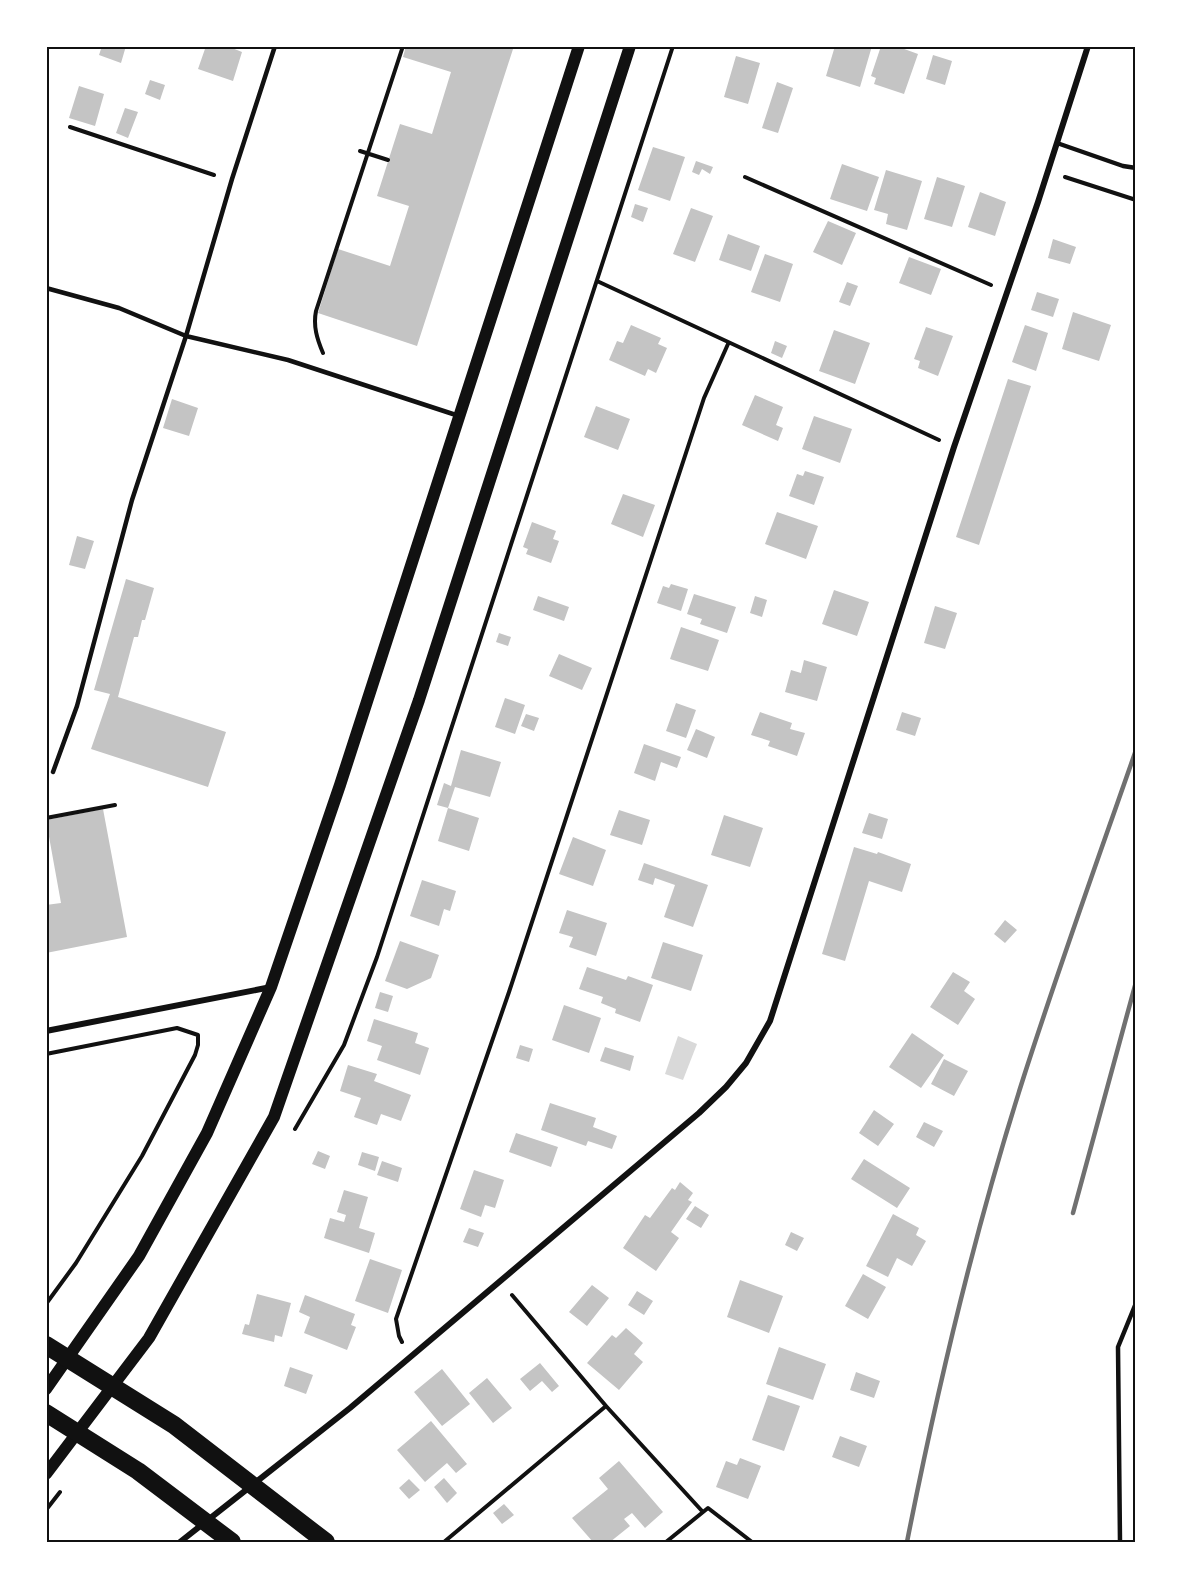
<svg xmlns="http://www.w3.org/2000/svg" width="1182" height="1589" viewBox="0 0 1182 1589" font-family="'Fira Sans Condensed',sans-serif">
<rect width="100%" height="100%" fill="#fff"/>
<path fill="#d9d9d9" d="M678 1036 697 1044 683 1080 665 1074Z"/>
<path fill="#c4c4c4" d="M102 46H126L121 63 99 55Z
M206 46H227L242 52 233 81 198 69Z
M406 46H514L417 346 318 313 338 249 390 266 409 206 377 196 400 124 432 134 451 72 403 57Z
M835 46H872L860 87 826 76Z
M881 46H896L918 54 904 94 874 84 876 78 871 76Z
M933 55 952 61 945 85 926 79Z
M736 56 760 63 748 104 724 97Z
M150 80 165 85 160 100 145 94Z
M777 82 793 88 778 133 762 128Z
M79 86 104 94 95 126 69 118Z
M125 108 138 112 128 138 116 133Z
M653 147 685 157 670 201 638 190Z
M696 161 713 167 710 174 702 169 699 175 692 172Z
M842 164 879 177 867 211 830 199Z
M886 170 922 181 907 230 886 224 888 214 874 210Z
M937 177 965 186 952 227 924 219Z
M980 192 1006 202 995 236 968 227Z
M635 204 648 208 643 222 631 217Z
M691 208 713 216 695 262 673 254Z
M828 221 856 233 842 265 813 252Z
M728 234 760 246 751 271 719 260Z
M1053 239 1076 247 1070 264 1048 258Z
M765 254 793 264 780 302 751 292Z
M909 257 941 269 931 295 899 283Z
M847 282 858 286 850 306 839 302Z
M1037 292 1059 299 1053 317 1031 310Z
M1073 312 1111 325 1099 361 1062 349Z
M631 325 661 338 658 344 667 348 656 373 648 369 645 376 609 360 617 341 623 343Z
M1025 325 1048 333 1036 371 1012 362Z
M926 327 953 336 938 376 918 368 920 361 914 359Z
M834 330 870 343 855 384 819 371Z
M775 341 787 346 782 358 771 353Z
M1008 379 1031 386 979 545 956 537Z
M755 395 783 407 776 425 783 428 778 441 742 425Z
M172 399 198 408 189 436 163 428Z
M596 406 630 419 618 450 584 437Z
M814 416 852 429 840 463 802 449Z
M805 471 824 477 814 505 789 496 797 474 803 476Z
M623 494 655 505 643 537 611 524Z
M777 512 818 526 806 559 765 544Z
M532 522 556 531 553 539 559 541 551 563 526 554 528 549 523 547Z
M77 536 94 541 85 569 69 565Z
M126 579 154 588 145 620H142L138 637H134L118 697 226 732 208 787 91 749 110 694 94 690Z
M671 584 688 589 681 611 657 603 663 586 669 588Z
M834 590 869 602 857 636 822 624Z
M694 594 736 607 727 633 700 624 702 619 687 614Z
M538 596 569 607 564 621 533 610Z
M755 596 767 600 762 617 750 613Z
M935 606 957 613 945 649 924 643Z
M681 627 719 640 708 671 670 659Z
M499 633 511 637 508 646 496 642Z
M559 654 592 668 582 690 549 676Z
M804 660 827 667 817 701 785 692 791 670 801 673Z
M505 698 525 705 515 734 495 727Z
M676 703 696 710 686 738 666 731Z
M760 712 792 723 790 729 805 733 797 756 768 746 770 741 751 735Z
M902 712 921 718 915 736 896 730Z
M526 714 539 718 534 731 521 726Z
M696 729 715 737 707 758 687 750Z
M644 744 681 757 677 768 661 762 655 781 634 773Z
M461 750 501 762 490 797 455 787 448 808 437 805 444 783 451 786Z
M448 808 479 818 469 851 438 841Z
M103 809 127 937 46 953V905L61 903 46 820Z
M619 810 650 820 642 845 610 835Z
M869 813 888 819 882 839 862 833Z
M724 815 763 828 750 867 711 855Z
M573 837 606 850 593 886 559 874Z
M854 847 877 854 878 852 911 864 902 892 869 881 845 961 822 954Z
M644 863 708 885 693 927 664 917 675 885 655 878 653 885 638 880Z
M422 880 456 891 450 911 444 909 439 926 410 916Z
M567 910 607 923 596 956 569 947 573 937 559 933Z
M1005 920 1017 930 1005 943 994 934Z
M400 941 439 955 431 978 407 989 385 981Z
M663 942 703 955 691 991 651 978Z
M587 967 626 980 628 976 653 985 640 1022 615 1013 616 1009 601 1003 603 997 579 989Z
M953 972 970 982 964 991 975 999 958 1025 930 1007Z
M380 992 393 996 388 1012 375 1008Z
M564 1005 601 1018 589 1053 552 1040Z
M374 1019 418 1033 415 1043 429 1048 420 1075 377 1060 382 1046 367 1041Z
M912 1033 944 1055 921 1088 889 1067Z
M520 1045 533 1049 529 1062 516 1058Z
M605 1047 634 1056 630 1071 600 1061Z
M944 1059 968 1071 954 1096 931 1084Z
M348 1065 377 1074 374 1081 411 1095 401 1121 381 1114 377 1125 354 1117 361 1098 340 1091Z
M550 1103 596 1118 593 1127 617 1136 612 1149 588 1141 586 1146 541 1130Z
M874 1110 894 1124 878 1146 859 1133Z
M924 1122 943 1131 934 1147 916 1137Z
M516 1133 558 1147 551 1167 509 1152Z
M318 1151 330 1156 325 1169 312 1164Z
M362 1152 379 1157 375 1171 358 1165Z
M864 1159 910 1188 897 1208 851 1179Z
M382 1161 402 1168 398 1182 377 1175Z
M474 1170 504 1180 495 1208 485 1205 481 1217 460 1209Z
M680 1182 693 1193 688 1200 692 1202 671 1232 679 1238 656 1271 623 1248 645 1215 650 1218 672 1188 675 1190Z
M344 1190 368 1197 359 1228 375 1233 369 1253 324 1238 330 1218 344 1222 346 1215 337 1212Z
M695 1206 709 1215 701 1228 686 1219Z
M893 1214 919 1228 916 1235 926 1241 912 1266 897 1258 888 1277 866 1266Z
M469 1228 484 1233 478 1247 463 1242Z
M791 1232 804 1238 797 1251 785 1245Z
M370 1259 402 1270 388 1313 355 1301Z
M863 1274 886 1287 868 1319 845 1306Z
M740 1280 783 1296 769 1333 727 1317Z
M592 1285 609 1298 587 1326 569 1312Z
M637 1291 653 1301 644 1315 628 1305Z
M257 1294 291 1303 282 1337 275 1335 274 1342 242 1334 245 1324 249 1325Z
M305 1295 355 1314 351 1325 356 1327 347 1350 304 1333 310 1317 299 1312Z
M626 1328 643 1343 634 1354 643 1362 619 1390 587 1363 612 1335 616 1338Z
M779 1347 826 1364 813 1400 766 1384Z
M540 1363 559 1386 552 1392 542 1381 530 1391 520 1379Z
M290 1367 313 1375 306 1394 284 1386Z
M442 1369 470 1404 442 1426 414 1392Z
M856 1372 880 1381 874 1398 850 1390Z
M487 1378 512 1408 493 1423 469 1393Z
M768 1395 800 1406 784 1451 752 1440Z
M431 1421 467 1464 456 1473 447 1463 425 1482 397 1450Z
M840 1436 867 1446 859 1467 832 1457Z
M740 1458 761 1466 748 1499 716 1487 726 1461 737 1465Z
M619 1461 663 1512 645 1528 632 1513 624 1519 630 1526 610 1542H593L572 1518 608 1489 599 1478Z
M444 1478 457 1493 447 1503 434 1487Z
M409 1479 420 1490 409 1499 399 1488Z
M504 1504 514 1515 502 1524 493 1513Z"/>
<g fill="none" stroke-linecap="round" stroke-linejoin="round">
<path stroke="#111" stroke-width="4" d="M70 127 214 175
M360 151 388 160
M745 177 991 285
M1065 177 1136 200
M597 281 939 440
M323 353C317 339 313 326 316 311L403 46
M46 818 115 805
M46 1054 177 1028 198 1035V1045L195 1055 142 1156 76 1263 46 1304
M295 1129 344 1045 377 957 673 46
M512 1295 606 1406
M402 1342 399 1336 396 1319 509 992 704 398 728 344
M46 1510 60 1492
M444 1542 606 1406 702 1511
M666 1542 708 1508 752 1542"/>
<path stroke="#111" stroke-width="4.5" d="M1057 143 1123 166 1136 168
M46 288 119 308 186 336 288 360 459 416
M53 772 77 706 132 500 186 336 232 179 275 46
M1120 1542 1118 1347 1136 1303"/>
<path stroke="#111" stroke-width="6" d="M46 1031 271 987
M180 1542 350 1408 699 1113 726 1087 746 1063 770 1021 954 447 1038 202 1088 46"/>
<path stroke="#111" stroke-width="12" d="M46 1389 139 1256 207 1133 271 987 340 785 579 46
M46 1474 149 1338 274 1117 419 700 630 46"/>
<path stroke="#111" stroke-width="18" d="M46 1345 174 1425 326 1542
M46 1413 138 1471 232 1542"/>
<path stroke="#707070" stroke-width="4.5" d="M1073 1213 1136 982
M907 1542C938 1385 975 1229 1024 1076 1059 967 1098 859 1136 750"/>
</g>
<rect width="1182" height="1589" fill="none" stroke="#ffffff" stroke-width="96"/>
<rect x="48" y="48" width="1086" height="1493" fill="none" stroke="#111" stroke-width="2"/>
</svg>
